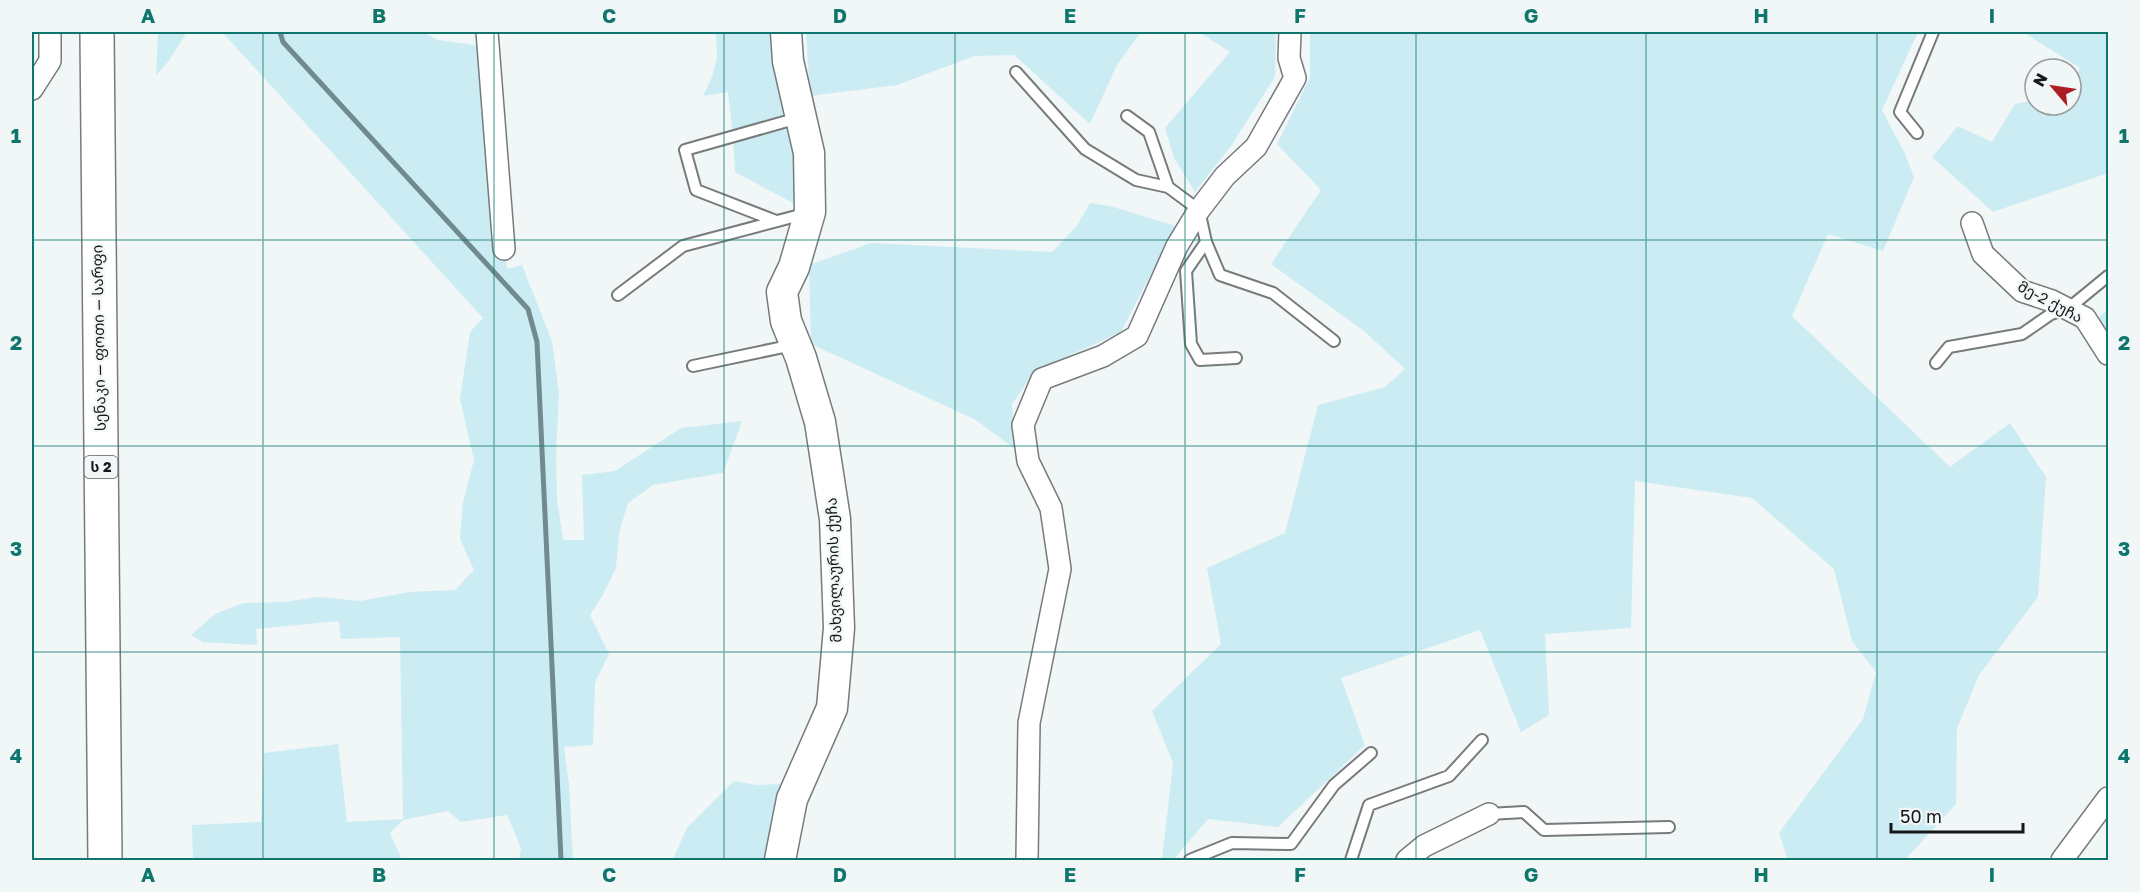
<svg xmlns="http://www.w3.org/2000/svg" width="2140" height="892" viewBox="0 0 2140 892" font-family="'Golos Text','Noto Sans Georgian',sans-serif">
<rect width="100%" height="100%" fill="#f1f6f7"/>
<path fill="#ccecf4" d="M158 32H187L168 62 156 75Z
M222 32H423L438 40 488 47 507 269 522 265 552 341 559 394 556 456 557 498 563 540H584L582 475 615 471 681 428 742 421 723 473 653 485 628 503 619 533 616 568 603 595 590 615 609 654 595 683 593 745 564 747 569 784 573 860H519L521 848 507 815 461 822 448 811 403 820 390 833 402 860H193L192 825 261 822 264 753 338 744 347 822 403 819 400 637 341 639 339 621 256 629 257 645 203 642 191 635 215 614 243 603 284 602 318 597 360 601 409 592 455 590 474 570 460 539 463 502 474 460 460 399 470 332 483 318Z
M716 32H786L810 212 735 172 733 135 728 92 703 96 712 77 717 57Z
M806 32H1141L1117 65 1090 124 1014 55 974 56 897 85 810 96Z
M1199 32H1276L1275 77 1231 146 1195 192 1174 158 1165 128 1230 52Z
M1310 32H1918L1882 110 1904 152 1914 177 1883 251 1828 234 1792 316 1950 467 2010 423 2046 477 2038 597 1979 675 1957 728 1956 804 1905 860H1788L1779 833 1863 719 1876 672 1852 641 1834 569 1752 498 1635 481 1631 628 1545 634 1549 715 1521 732 1480 630 1341 678 1365 745 1278 827 1208 819 1173 860H1162L1173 763 1152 711 1221 644 1207 568 1285 533 1318 405 1385 387 1405 369 1364 331 1271 264 1321 190 1277 144 1310 78Z
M2027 32H2108V173L1993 212 1932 157 1958 126 1992 142 2015 104 2035 100V105H2071V85L2080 68 2026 34Z
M1090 203 1110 206 1176 226 1121 332 1035 371 1012 404 1015 449 976 420 811 344 809 265 871 243 1052 252 1076 227Z
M2108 309V336L2097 319Z
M734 781 757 785 799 783 780 860H676L674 857 687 828Z"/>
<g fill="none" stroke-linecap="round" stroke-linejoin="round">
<path stroke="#708a90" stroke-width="5" d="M280 32 283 42 528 309 537 342 561 860"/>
<defs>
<path id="lane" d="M1016 72 1085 149 1136 180 1168 187
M1127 116 1149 132 1168 187 1199 210 1206 242 1220 275 1273 293 1334 341
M1917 133 1900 112 1933 32
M776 221 696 190 685 150 798 118
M1206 242 1186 271 1191 344 1200 360 1236 358
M618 295 683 246 804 214
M1936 363 1949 347 2022 334 2051 314 2069 308 2108 276
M693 366 793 345
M1489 814 1524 812 1544 830 1669 827
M1190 860 1232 843 1291 844 1334 785 1371 753
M1351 860 1369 805 1449 776 1482 740"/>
<path id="street" d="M487 32 504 249
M32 89 50 61V32
M1972 223 1983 254 2022 291 2052 301 2085 318 2108 354
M1027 860 1029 723 1060 569 1051 508 1028 461 1023 425 1042 379 1103 356 1137 336 1177 246 1199 210 1225 176 1256 147 1295 78 1289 58 1290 32
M1407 860 1424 846 1489 814
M2062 860 2108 798"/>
<path id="secondary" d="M780 860 792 799 832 708 839 628 835 519 820 422 801 358 786 321 782 292 794 267 810 212 809 153 788 61 786 32"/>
<path id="highway" d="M97 32 105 860"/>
</defs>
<use href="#lane" stroke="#777b7c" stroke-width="14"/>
<use href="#street" stroke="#777b7c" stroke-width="24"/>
<use href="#secondary" stroke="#777b7c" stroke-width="33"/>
<use href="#highway" stroke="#777b7c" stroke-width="36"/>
<use href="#lane" stroke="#fff" stroke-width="10"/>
<use href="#street" stroke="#fff" stroke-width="21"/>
<use href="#secondary" stroke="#fff" stroke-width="30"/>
<use href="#highway" stroke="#fff" stroke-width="33"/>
</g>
<path fill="none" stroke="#0f766e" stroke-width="1.5" stroke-opacity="0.55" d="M263 32V860M494 32V860M724 32V860M955 32V860M1185 32V860M1416 32V860M1646 32V860M1877 32V860M32 240H2108M32 446H2108M32 652H2108"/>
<g text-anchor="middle" stroke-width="4.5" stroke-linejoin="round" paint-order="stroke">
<rect fill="#f1f6f7" stroke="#585a5b" stroke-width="1.5" x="84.5" y="456" width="33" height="22" rx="4.5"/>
<g font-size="14" font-weight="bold" fill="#161718">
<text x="101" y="472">ს 2</text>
</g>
<g font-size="15" fill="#161718" stroke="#f1f6f7">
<text transform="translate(2050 302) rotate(28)" y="5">მე-2 ქუჩა</text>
<text transform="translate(99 338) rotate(-91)" y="5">სენაკი — ფოთი — სარფი</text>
<text transform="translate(834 570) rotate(-92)" y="5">მახვილაურის ქუჩა</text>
</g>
</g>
<rect width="2140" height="892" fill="none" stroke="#f1f6f7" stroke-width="66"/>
<g transform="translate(2053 87) rotate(299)"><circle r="28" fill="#f1f6f7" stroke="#999d9e" stroke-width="1.5"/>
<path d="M0-4.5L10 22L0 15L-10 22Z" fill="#af1d24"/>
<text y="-9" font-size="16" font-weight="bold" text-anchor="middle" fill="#161718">N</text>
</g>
<path d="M1891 823v9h132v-9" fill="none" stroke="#161718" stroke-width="3"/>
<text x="1900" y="823" font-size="18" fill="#161718" stroke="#f1f6f7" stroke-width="4.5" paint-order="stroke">50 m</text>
<rect x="33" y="33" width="2074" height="826" fill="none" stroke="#0f766e" stroke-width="2"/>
<g font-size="20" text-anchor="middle" font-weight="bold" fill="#0f766e">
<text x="148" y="23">A</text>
<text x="379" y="23">B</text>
<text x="609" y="23">C</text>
<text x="840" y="23">D</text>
<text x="1070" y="23">E</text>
<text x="1300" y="23">F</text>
<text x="1531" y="23">G</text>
<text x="1761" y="23">H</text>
<text x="1992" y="23">I</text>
<text x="16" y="143">1</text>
<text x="2124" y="143">1</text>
<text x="16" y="350">2</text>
<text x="2124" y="350">2</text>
<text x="16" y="556">3</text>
<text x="2124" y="556">3</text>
<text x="16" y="763">4</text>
<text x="2124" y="763">4</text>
<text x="148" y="882">A</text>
<text x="379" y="882">B</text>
<text x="609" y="882">C</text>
<text x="840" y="882">D</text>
<text x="1070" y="882">E</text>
<text x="1300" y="882">F</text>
<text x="1531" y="882">G</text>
<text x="1761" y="882">H</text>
<text x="1992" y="882">I</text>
</g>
</svg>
